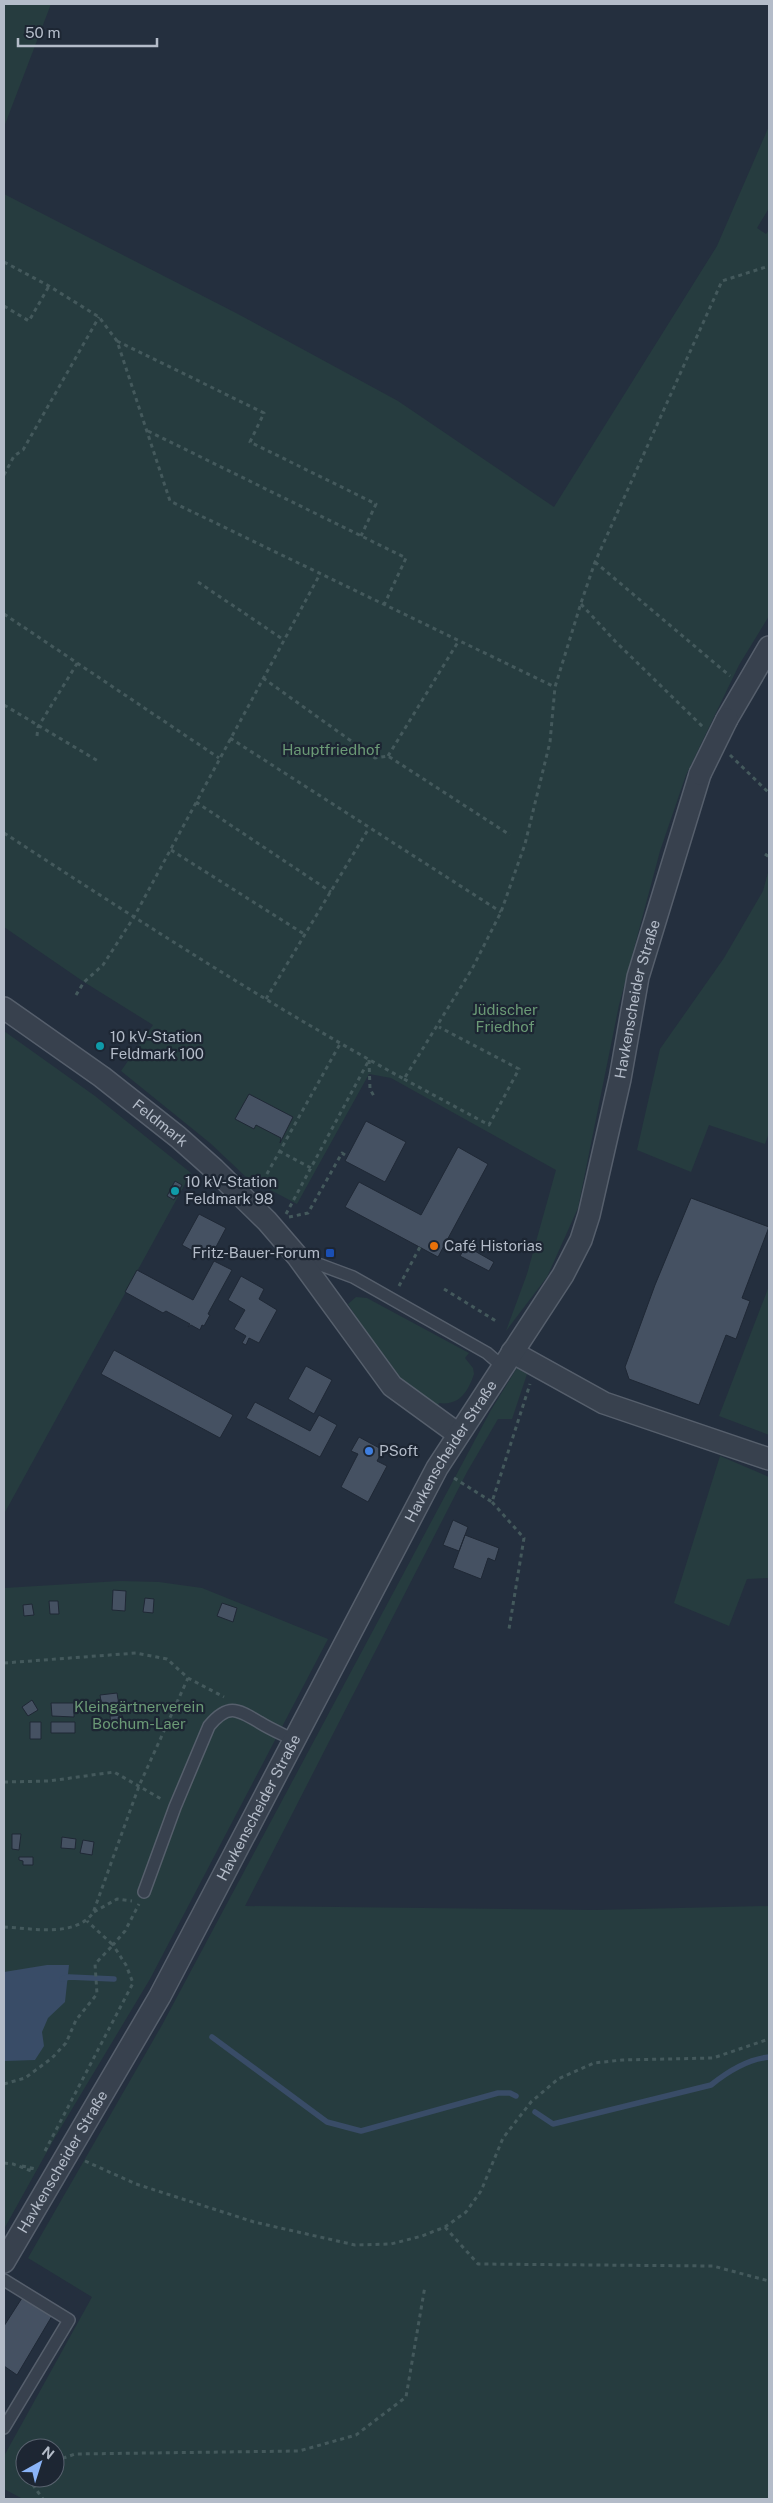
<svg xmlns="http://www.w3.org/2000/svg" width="773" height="2503" viewBox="0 0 773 2503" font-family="'Public Sans',sans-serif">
<rect width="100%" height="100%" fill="#242f3e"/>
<path fill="#263c3f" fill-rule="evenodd" d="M4 4H51L4 127Z
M769 126V208L757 228 766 234 769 230V616L739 665 686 775 660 851 619 1005 578 1208 547 1277 506 1331 527 1274 556 1170 391 1078 369 1074 297 1204 246 1177 210 1143 121 1071 153 1025 84 982 4 927V194L236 313 398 401 554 507 717 246Z
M769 869V1133L765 1144 709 1125 691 1172 637 1150 660 1049 724 958 763 891Z
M4 1031 95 1096 191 1173 4 1514Z
M769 1286V1435L719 1416Z
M356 1297 367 1298 469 1353 465 1358 473 1368 474 1374C468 1392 459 1406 439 1403L437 1409 397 1377 380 1355 348 1304Z
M517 1368 527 1374 512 1419H498L467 1472 245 1906 595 1910 769 1906V2499H23L4 2489V2456L92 2297 28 2258 162 2025 491 1410ZM25 2448H55V2478H25Z
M720 1456 769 1477V1578L747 1579 729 1626 674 1603Z
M120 1581 159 1582 202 1588 328 1639 150 1979 54 2139 4 2229V1588Z"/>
<path fill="#394c67" d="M47 1965H69L65 2002 48 2018 42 2032 44 2046 35 2060 4 2061V1972Z"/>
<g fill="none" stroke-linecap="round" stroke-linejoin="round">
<path stroke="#394c67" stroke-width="5.5" d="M62 1979 69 1977 114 1979
M212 2037 327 2122 361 2131 498 2093H510L516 2096
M535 2112 553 2124 711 2085C727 2072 749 2059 769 2057"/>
</g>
<path fill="#455162" stroke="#1f2835" d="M249 1094 293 1117 280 1143 281 1138 256 1125 254 1129 235 1119Z
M366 1121 406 1142 385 1182 345 1161Z
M458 1147 488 1164 438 1257 345 1207 359 1182 421 1215Z
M175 1181 182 1185 174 1200 167 1196Z
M691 1198 769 1227 742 1298 750 1301 736 1339 726 1335 699 1405 629 1379 625 1367 655 1285Z
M199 1214 226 1228 209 1260 182 1245Z
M466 1246 494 1262 489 1271 460 1256Z
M214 1261 232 1270 210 1310 208 1314 210 1315 204 1326 202 1325 200 1330 191 1325 188 1327 190 1324 166 1311 163 1313 125 1292 137 1270 193 1300Z
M241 1276 264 1289 259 1299 277 1310 259 1343 249 1338 246 1345 242 1343 246 1336 234 1329 245 1310 228 1300Z
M114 1350 233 1415 220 1438 101 1374Z
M306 1366 332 1380 314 1414 288 1399Z
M255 1402 310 1431 319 1415 337 1425 320 1457 246 1418Z
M359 1437 383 1450 377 1461 387 1466 368 1502 341 1487 358 1454 351 1451Z
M453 1520 468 1527 459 1551 443 1545Z
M465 1535 499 1548 495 1561 488 1558 481 1579 453 1568Z
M113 1590 126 1591 125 1611 112 1610Z
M145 1598 154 1599 153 1613 143 1612Z
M49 1601H58L59 1614H50Z
M222 1603 237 1608 233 1622 217 1616Z
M32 1604 34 1615 24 1616 23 1605Z
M117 1693 119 1705 102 1707 100 1695Z
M32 1700 38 1710 28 1716 22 1707Z
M51 1703H74V1717L52 1716Z
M122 1715 123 1725 111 1726 110 1716Z
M30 1722H41V1739H30Z
M51 1722H75V1733H51Z
M12 1834H21L19 1850 12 1849Z
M62 1837 76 1839 75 1849 61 1848Z
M83 1840 94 1842 92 1855 80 1853Z
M19 1857H33V1865H23V1861L19 1860Z
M22 2298 52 2316 17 2375 4 2366V2326Z"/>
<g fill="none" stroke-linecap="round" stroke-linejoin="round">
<defs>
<path id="lane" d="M302 1258 353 1277 487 1353 502 1366
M144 1892 175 1807 209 1726C228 1703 237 1709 259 1722 270 1729 282 1734 294 1740
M4 2280 69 2320 4 2428"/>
<g id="street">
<path d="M727 719 769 647"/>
<path id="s1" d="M4 1008 102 1077 178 1137 214 1169 267 1221 298 1257 392 1386 458 1434"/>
<path d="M512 1352 604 1403 769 1459"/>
<path id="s2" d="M4 2262 160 1996 437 1468 563 1275 581 1240 589 1215 620 1079 638 977 700 774"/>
</g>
</defs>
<use href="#lane" stroke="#565f6c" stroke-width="14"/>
<use href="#street" stroke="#565f6c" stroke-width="24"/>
<path stroke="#44595c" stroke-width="3" stroke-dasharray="4 4" stroke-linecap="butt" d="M4 262 49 286 99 317 117 341 170 501 555 687
M4 306 29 321 49 286
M117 341 264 413 250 442 376 504 361 536
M148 431 406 558 384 605
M4 475 14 456 23 450 99 317
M595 562 730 676
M198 582 284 640
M581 604 615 641 703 727
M4 614 219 758
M263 678 375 758 388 756 510 835
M4 705 98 761
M37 736 38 727 78 662
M230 738 501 912
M730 755 769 793
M388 756 458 642
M196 802 331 892
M4 833C135 918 267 1004 404 1079L472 969 501 912 525 844 550 742 555 687 581 603 595 562 722 281 769 266
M171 850 304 934
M765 854 769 857
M76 995 84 982 103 965 134 917 320 574
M266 999 369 828
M369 1060 370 1089 375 1098
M404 1079 489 1125 519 1069 439 1027
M279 1151 311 1168
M259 1188 340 1044
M286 1214 369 1060
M289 1217 308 1213 342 1153 345 1155
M399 1286 420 1247
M444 1289 496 1321
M454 1478 492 1502 530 1384
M492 1502 524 1538 509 1629
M4 1663 136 1653 167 1659 188 1678 224 1697
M4 1782 49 1781 114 1772 163 1800
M94 1912 117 1899 132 1901
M4 1927C31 1928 74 1938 93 1913L139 1786 188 1678
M4 2084 25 2078 52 2058 66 2043 76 2020 97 1994 95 1964 113 1945 87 1921
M45 2151 133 1983 126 1965 113 1945 125 1931 139 1904
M85 2161 136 2184 254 2222 355 2245 391 2244 422 2236 445 2227 466 2212 481 2191 503 2138 531 2102 558 2079 594 2063 622 2060 713 2058 769 2039
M4 2163 13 2164 34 2172
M22 2166 36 2169
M445 2227 478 2264 713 2266 769 2281
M55 2461 75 2454 299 2451 356 2435 406 2397 425 2286
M25 2472V2474
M28 2478 43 2499"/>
<use href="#lane" stroke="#38414e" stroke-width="11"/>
<use href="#street" stroke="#38414e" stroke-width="21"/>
<defs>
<path id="street-bridge" d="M700 774 727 719"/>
</defs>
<use href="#street-bridge" stroke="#565f6c" stroke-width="24" stroke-linecap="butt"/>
<use href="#street-bridge" stroke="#38414e" stroke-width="21"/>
</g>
<g fill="#0f9aa8" stroke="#1d2633" stroke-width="2">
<circle cx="100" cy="1046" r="5"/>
<circle cx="175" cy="1191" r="5"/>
</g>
<circle fill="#e8710a" stroke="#1d2633" stroke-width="2" cx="434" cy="1246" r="5"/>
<rect fill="#1a4fb4" stroke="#1d2633" stroke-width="2" x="325" y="1248" width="10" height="10" rx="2.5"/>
<circle fill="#3f7fe0" stroke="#1d2633" stroke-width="2" cx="369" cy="1451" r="5"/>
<g text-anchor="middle" stroke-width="4.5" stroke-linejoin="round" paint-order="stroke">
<g font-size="15" fill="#6b9a76" stroke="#1d2633">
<text x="331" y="755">Hauptfriedhof</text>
<text x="505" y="1015">Jüdischer<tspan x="505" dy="17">Friedhof</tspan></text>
<text x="139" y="1712">Kleingärtnerverein<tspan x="139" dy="17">Bochum-Laer</tspan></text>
</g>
<g font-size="15" fill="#b4bcc9" stroke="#1d2633">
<text dy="5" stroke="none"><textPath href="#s2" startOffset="1422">Havkenscheider Straße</textPath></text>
<text dy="5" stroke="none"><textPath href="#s1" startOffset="194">Feldmark</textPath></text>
<text dy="5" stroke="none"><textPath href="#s2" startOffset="926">Havkenscheider Straße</textPath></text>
<text dy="5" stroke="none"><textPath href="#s2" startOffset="521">Havkenscheider Straße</textPath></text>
<text dy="5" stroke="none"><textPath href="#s2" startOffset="116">Havkenscheider Straße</textPath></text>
</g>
<g font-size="15" fill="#b4bcc9" stroke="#1d2633" text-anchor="start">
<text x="110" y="1042">10 kV-Station<tspan x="110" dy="17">Feldmark 100</tspan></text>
<text x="185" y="1187">10 kV-Station<tspan x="185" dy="17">Feldmark 98</tspan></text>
<text x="444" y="1251">Café Historias</text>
<text x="320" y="1258" text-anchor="end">Fritz-Bauer-Forum</text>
<text x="379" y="1456">PSoft</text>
</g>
</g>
<rect width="773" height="2503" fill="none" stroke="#b4bcc9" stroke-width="10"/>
<g transform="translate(40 2463) rotate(39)"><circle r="24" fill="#1d2633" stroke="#59626f"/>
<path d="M0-4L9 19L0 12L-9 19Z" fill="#8ab4f8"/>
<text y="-8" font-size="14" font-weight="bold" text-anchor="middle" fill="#b4bcc9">N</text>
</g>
<path d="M18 38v8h139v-8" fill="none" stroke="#b4bcc9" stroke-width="2.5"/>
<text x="25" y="38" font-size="15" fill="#b4bcc9" stroke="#1d2633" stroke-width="4" paint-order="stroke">50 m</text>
</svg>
